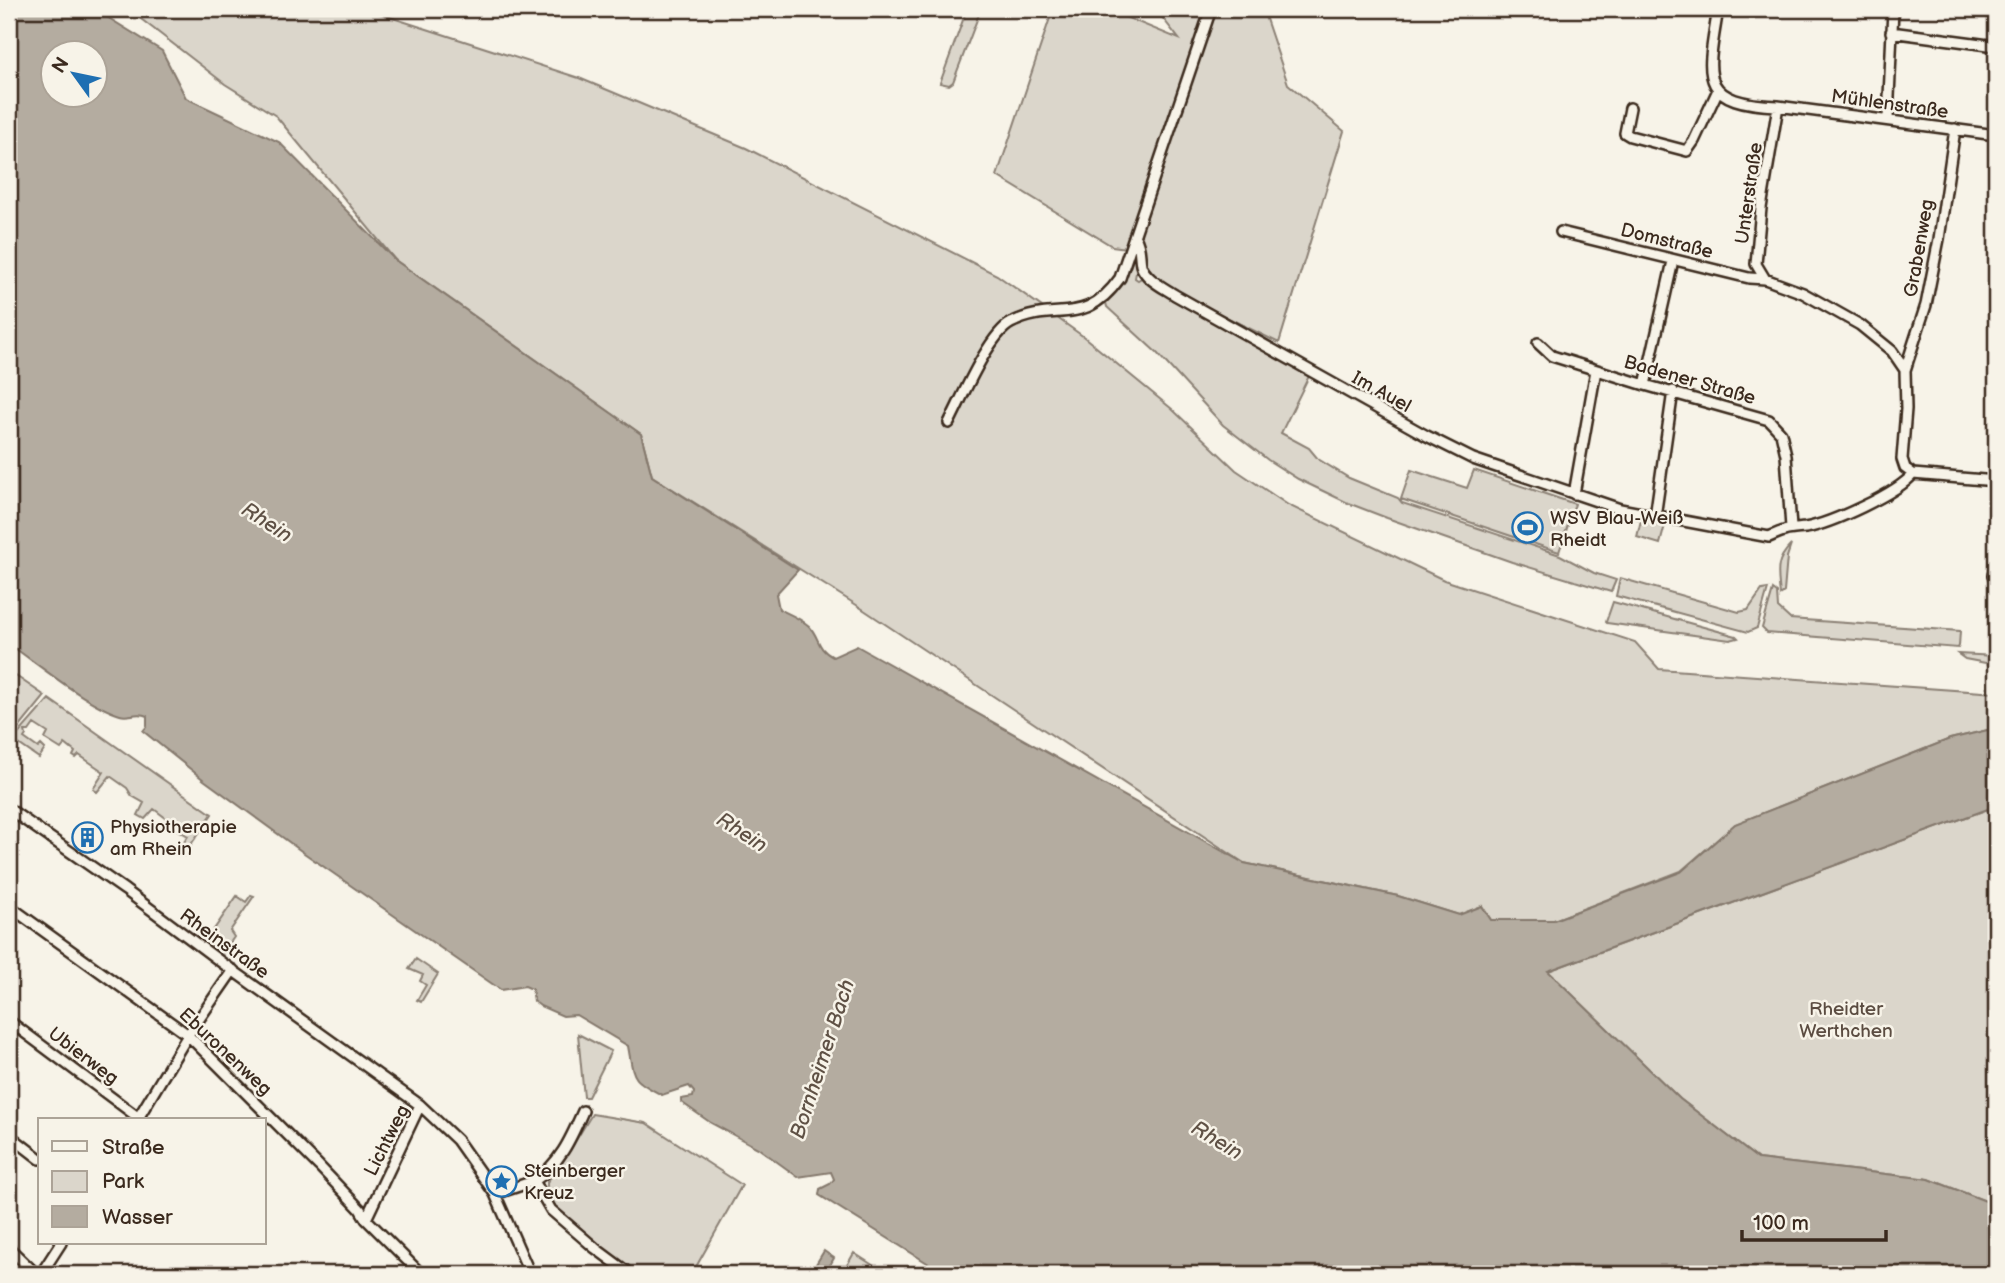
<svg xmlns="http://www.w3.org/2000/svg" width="2005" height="1283" viewBox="0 0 2005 1283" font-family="'Balsamiq Sans',sans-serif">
<rect width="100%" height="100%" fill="#f7f3e8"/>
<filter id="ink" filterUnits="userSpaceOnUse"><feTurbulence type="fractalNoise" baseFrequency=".0143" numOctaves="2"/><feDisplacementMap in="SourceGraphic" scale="14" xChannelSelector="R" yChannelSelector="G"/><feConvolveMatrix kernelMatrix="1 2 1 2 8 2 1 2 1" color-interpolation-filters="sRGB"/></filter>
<g filter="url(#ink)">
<path fill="#dbd6cb" stroke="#8b8074" stroke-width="2" d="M128 9H365L579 78 746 148 997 275 1084 337 1172 409 1236 470 1288 505 1444 580 1635 642 1659 669 1996 693V728L1950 739 1735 824 1681 871 1554 920H1491L1482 906 1459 915 1398 896 1244 863 855 604 652 476 641 434 395 260 276 116 225 84Z
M967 9H981L953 82 949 85 940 83Z
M1053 9H1106L1179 39 1158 12 1159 9H1267L1264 13 1288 84 1344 131 1279 343 1202 305 1159 280 1139 256 1135 278 1138 280 1143 277 1310 374 1281 433 1309 448 1318 459 1349 478 1398 498 1402 503 1560 555 1594 573 1616 580 1611 592 1512 562 1387 518 1348 503 1298 479 1268 460 1223 425 1157 353 1107 307 1106 303 1125 280 1136 252 1134 249 1112 246 997 176Z
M1411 470 1467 488 1474 470 1575 504 1559 552 1401 499Z
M1641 520 1665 525 1660 544 1637 537Z
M1791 545 1787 557 1784 592 1780 595C1778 573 1774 562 1791 545Z
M1620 578 1739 612 1748 610 1762 590 1768 589 1757 628 1748 632 1616 596Z
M1773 590 1777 593 1778 608 1790 619 1960 631 1959 646 1958 648 1767 633 1762 628Z
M1613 602 1736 636 1738 638 1730 640 1607 623 1606 622Z
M1958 654 1996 656V665L1965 659Z
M10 672 45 696 11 738 9 737Z
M49 699 212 814 183 856 177 853 188 836 176 829 171 822 154 809 145 819 138 815 144 803 132 796 127 788 110 776 97 792 93 789 104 772 79 755 76 758 73 756 75 752 65 744 61 749 45 739 48 733 34 724 29 731H25L26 735 24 738 38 748 41 745 45 749 39 758 13 740Z
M1996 806V1205L1929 1179 1758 1159 1680 1099 1548 971Z
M251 895 254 896 230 931 234 937 223 953 206 941 237 896 246 902Z
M416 959 438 974 421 1002 417 1000 426 985 420 981 423 975 409 969Z
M578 1034 611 1051 588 1097H584Z
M592 1114 646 1123 742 1185 692 1274H638L575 1228 553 1206 547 1193V1182L562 1163Z
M854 1253 882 1271V1274H842Z"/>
<path fill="#b4aca0" stroke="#84786c" stroke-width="2" fill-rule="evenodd" d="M9 9H94L162 51 186 98 279 142 395 260 641 434 652 476 798 570 776 594 779 609C789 614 800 618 809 626 820 638 816 648 833 657L857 646 1244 863 1398 896 1459 915 1482 906 1491 920H1554L1681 872 1735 824 1950 739 1996 728V806L1548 971 1680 1099 1758 1159 1929 1179 1996 1205V1274H980L979 1270 945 1274 819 1195 820 1189 830 1184 834 1179 831 1172 798 1177 758 1148 711 1123 681 1102V1099L693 1097 694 1092 689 1086 662 1095C631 1079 634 1079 628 1046L576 1015 563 1016 540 1006 534 1001 532 989 525 986 501 990 304 853 204 780 143 731 147 726V716C137 711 129 718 120 715 87 705 39 665 9 644ZM52 52H94V94H52Z
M824 1251 834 1258 825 1274H810Z"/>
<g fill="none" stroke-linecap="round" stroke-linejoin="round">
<defs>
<path id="minor" d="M1718 9C1708 74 1695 103 1778 106L1761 208 1756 264 1765 279 1803 293 1860 325 1892 351 1905 370 1906 409 1902 459 1905 468 1913 474 1996 481
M1891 32 1996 46
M1778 106 1996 135
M1630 108 1625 133 1630 136 1687 151 1694 141 1718 90
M1888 119 1893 9
M1561 232 1749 278 1765 279
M1135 237C1141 247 1139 254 1141 265 1145 279 1163 287 1175 295L1425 435 1473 459 1620 509 1769 537C1787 529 1786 530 1805 528 1830 524 1898 493 1913 474
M1538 343 1552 356 1645 385 1769 420 1781 433 1786 455 1791 528
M1905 370 1926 305 1939 239 1955 129
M1645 385 1673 261
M949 423C961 400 989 334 1011 323 1056 300 1083 330 1120 278L1211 9
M1574 494 1596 370
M1655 517 1673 391
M1996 559 1993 576H1996
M9 809 125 890 221 962 420 1105 457 1140 495 1194 530 1274
M9 906 188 1035 319 1166 360 1209 366 1219 421 1274
M9 1021 139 1118
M137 1120 188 1035 233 970
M9 1135 40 1159
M534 1181C560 1164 571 1138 583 1111
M495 1194 534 1181 551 1210 595 1248 630 1274
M366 1219 420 1105
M9 1248 36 1274
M41 1274 61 1243"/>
</defs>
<use href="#minor" stroke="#3b2a1e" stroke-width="14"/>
<use href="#minor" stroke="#f7f3e8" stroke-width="9"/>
</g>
</g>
<defs>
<symbol id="stadium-ring" viewBox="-11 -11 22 22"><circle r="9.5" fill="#f7f3e8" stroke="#1f6fb2" stroke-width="1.5"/><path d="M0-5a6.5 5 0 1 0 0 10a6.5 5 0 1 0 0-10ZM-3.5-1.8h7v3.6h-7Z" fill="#1f6fb2"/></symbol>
<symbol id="building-ring" viewBox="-11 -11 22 22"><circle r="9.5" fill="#f7f3e8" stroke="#1f6fb2" stroke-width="1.5"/><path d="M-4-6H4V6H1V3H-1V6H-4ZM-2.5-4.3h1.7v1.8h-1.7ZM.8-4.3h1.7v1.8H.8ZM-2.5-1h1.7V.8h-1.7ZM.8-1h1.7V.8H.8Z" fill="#1f6fb2"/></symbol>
<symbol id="sight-ring" viewBox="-11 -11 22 22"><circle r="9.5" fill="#f7f3e8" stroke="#1f6fb2" stroke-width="1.5"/><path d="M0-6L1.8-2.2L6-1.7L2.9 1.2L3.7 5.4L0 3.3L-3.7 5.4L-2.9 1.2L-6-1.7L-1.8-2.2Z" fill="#1f6fb2"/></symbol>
</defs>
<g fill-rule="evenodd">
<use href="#stadium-ring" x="1510" y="510" width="35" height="35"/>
<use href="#building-ring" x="70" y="820" width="35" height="35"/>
<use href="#sight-ring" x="484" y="1164" width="35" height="35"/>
</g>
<g text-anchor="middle" stroke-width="5" stroke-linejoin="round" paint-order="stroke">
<g font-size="19" fill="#3b2a1e" stroke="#f7f3e8">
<text transform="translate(1890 103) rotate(8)" y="7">Mühlenstraße</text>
<text transform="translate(1748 193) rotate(-82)" y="7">Unterstraße</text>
<text transform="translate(1667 240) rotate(14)" y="7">Domstraße</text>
<text transform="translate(1918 248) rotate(-80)" y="7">Grabenweg</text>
<text transform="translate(1690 379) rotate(16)" y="7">Badener Straße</text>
<text transform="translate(1382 391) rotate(29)" y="7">Im Auel</text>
<text transform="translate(225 943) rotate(36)" y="7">Rheinstraße</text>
<text transform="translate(226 1051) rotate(43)" y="7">Eburonenweg</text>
<text transform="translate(84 1055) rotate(37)" y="7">Ubierweg</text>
<text transform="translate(386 1140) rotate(-63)" y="7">Lichtweg</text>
</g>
<g font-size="19" fill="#3b2a1e" stroke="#f7f3e8" text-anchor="start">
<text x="1550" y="524">WSV Blau-Weiß<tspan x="1550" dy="22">Rheidt</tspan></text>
<text x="110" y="833">Physiotherapie<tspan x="110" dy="22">am Rhein</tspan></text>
<text x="524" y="1177">Steinberger<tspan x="524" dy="22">Kreuz</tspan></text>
</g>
<g font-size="19" fill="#5b4c41" stroke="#f7f3e8">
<text x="1846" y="1015">Rheidter<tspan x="1846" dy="22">Werthchen</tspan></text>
</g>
<g font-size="21" font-style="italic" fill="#5f5145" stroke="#f7f3e8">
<text transform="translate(267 522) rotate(33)" y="7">Rhein</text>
<text transform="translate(742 832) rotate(33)" y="7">Rhein</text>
<text transform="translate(822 1059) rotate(-72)" y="7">Bornheimer Bach</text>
<text transform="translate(1217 1140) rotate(31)" y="7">Rhein</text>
</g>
</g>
<rect width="2005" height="1283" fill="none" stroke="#f7f3e8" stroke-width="35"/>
<rect x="18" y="18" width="1970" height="1248" fill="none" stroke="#3b2a1e" stroke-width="2.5" filter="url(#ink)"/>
<rect x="38" y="1118" width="228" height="126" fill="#f7f3e8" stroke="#aca397" stroke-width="2"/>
<rect x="52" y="1141" width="35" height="10" fill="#f7f3e8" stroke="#aca397" stroke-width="2"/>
<text x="102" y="1154" font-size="21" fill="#3b2a1e">Straße</text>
<rect x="52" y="1171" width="35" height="21" fill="#dbd6cb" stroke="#aca397" stroke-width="2"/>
<text x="102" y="1188" font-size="21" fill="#3b2a1e">Park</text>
<rect x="52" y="1206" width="35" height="21" fill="#b4aca0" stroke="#aca397" stroke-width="2"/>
<text x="102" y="1224" font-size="21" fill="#3b2a1e">Wasser</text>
<g transform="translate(74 74) rotate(303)"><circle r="33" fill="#f7f3e8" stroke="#aca397" stroke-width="2"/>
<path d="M0-5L12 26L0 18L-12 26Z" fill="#1f6fb2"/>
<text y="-10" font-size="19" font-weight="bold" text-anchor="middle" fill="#3b2a1e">N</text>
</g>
<path d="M1742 1230v10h144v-10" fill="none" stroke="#3b2a1e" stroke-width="3.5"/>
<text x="1753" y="1230" font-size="21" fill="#3b2a1e" stroke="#f7f3e8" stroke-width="5" paint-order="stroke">100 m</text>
</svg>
